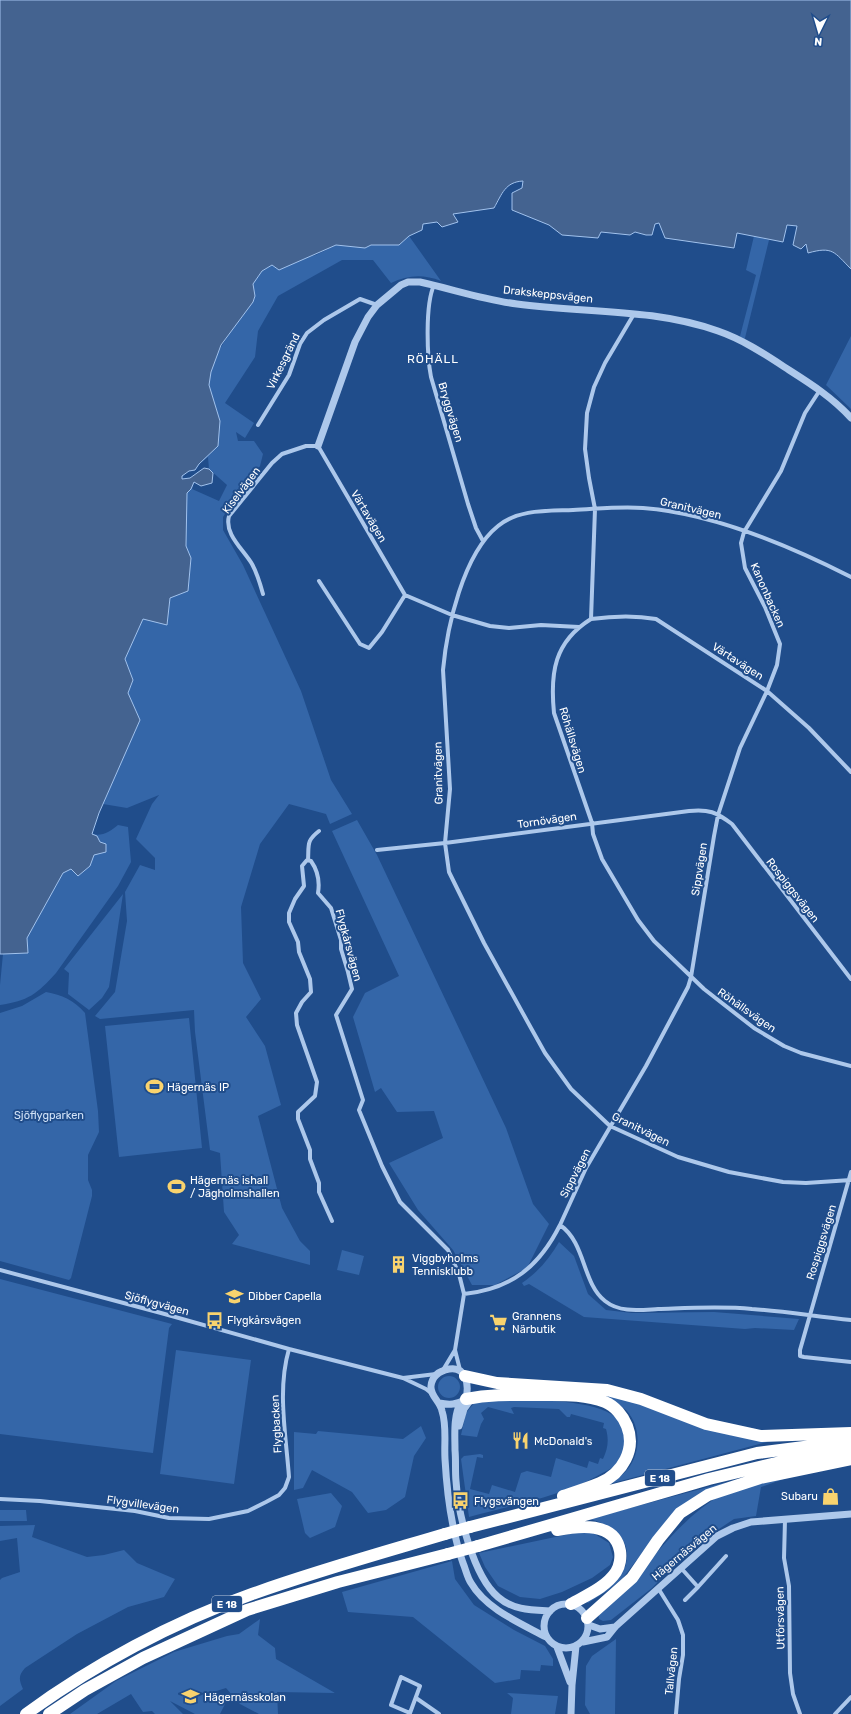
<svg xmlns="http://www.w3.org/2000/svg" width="851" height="1714" viewBox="0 0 851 1714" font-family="Rubik,sans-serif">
<rect width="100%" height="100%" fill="#204d8b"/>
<path fill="#3466a8" d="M400 222H437L423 224 422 230 409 236 441 281C423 274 408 275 391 283L373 260H342L278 296 258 331 255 357 225 403 254 423 245 438 236 432 238 441H254L263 454 260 466 235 498 223 517V530L243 565 301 691 331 780 352 814 330 824 326 814 289 804 260 844 241 907 243 963 261 999 246 1017 265 1046 281 1105 258 1116 282 1208 300 1241 310 1251V1265L232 1244 239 1235 224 1212 220 1153 210 1150 195 1032 194 1010 100 1019 95 1016 115 992 127 921 125 892 140 865 155 870V858L136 839 152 804 159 795 127 808 103 804 87 729 131 686 133 680 125 659 135 634 144 556 194 482 192 489 219 501 227 485 209 469 208 457 199 464 195 470 188 471 177 482 219 418C216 408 210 396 209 385 207 359 238 322 253 302L255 296 253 284 262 271 272 265 316 255 336 245 353 246Z
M754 236 769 240 744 342 739 340 756 275 746 270Z
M851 336V409L826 385Z
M357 820 377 855 506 1128 533 1204 549 1224 527 1268 495 1285H472L453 1250 418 1210 389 1163 443 1138 434 1111 397 1112 381 1088 375 1092 353 1017 365 993 399 976 332 831Z
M118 825 128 827 131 862 118 886 56 973C37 994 28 1001 0 1005V985L3 954 28 953 21 919 92 834C102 837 111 831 118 825Z
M123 894 109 987 102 998 89 1010 68 994 69 973 64 969Z
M46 992C62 995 74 1000 85 1013L98 1111 99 1132 88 1155V1180L92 1190V1196L71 1278 69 1280 0 1261V1013L22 1006Z
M189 1018 202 1148 119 1157 105 1026Z
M559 1242 574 1256 588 1294 606 1310 632 1313 714 1312 799 1319 794 1330 755 1328 745 1329 584 1317 529 1284 524 1286 522 1283C538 1272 550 1258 559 1242Z
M342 1250 364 1256 359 1275 337 1270Z
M0 1279 172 1324 169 1328 153 1453 0 1434Z
M176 1350 251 1360 234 1484 160 1474Z
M438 1387a11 11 0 1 1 22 0a11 11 0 1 1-22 0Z
M511 1385 613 1396 764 1439 767 1442 609 1484C616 1479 625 1474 630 1466 641 1449 640 1426 627 1411 623 1407 618 1404 614 1402Z
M503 1399C529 1400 596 1399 615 1417 620 1422 623 1429 624 1436 627 1446 622 1459 614 1466 610 1470 603 1472 599 1475 560 1497 512 1505 469 1517L461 1459 464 1456 480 1454 483 1455V1458L477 1457 470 1489 489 1494 492 1485 515 1492 521 1473 527 1471 551 1477 556 1458 587 1468 589 1461 598 1464 600 1458 603 1459C608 1448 609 1440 606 1429L603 1428 604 1423 571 1414 570 1417H567L559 1409 514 1407 511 1408 514 1414 488 1407 481 1413 484 1419 481 1424 477 1437 461 1435 466 1413 475 1402Z
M421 1426 426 1438 414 1456 405 1497 386 1510 368 1513 352 1492 312 1470 303 1488 294 1490V1432L316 1434 318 1431 403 1439Z
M792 1476 761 1487 756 1516 734 1519 692 1547 652 1588 611 1620 603 1621 599 1619 598 1613C608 1604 618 1596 627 1586 657 1554 683 1517 721 1495 742 1483 769 1481 792 1476Z
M727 1482 708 1491 663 1526 622 1579 607 1591 588 1603 585 1601C599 1593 612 1585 622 1572 626 1568 626 1563 627 1558 629 1535 607 1523 589 1519Z
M331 1493 342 1506 335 1527 310 1538 305 1533 297 1499Z
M0 1510H26L27 1521H0Z
M35 1525 32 1537 87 1557 104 1555 124 1550 137 1563 175 1579 164 1597 128 1607 77 1634 25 1668C18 1676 19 1680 23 1689L0 1706V1580L2 1578 20 1572 17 1538 0 1541V1526Z
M579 1532 593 1533 609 1543 613 1557 610 1565 592 1578 562 1592 540 1599 520 1597 498 1586 485 1567 479 1553Z
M452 1561 455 1579 474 1605 514 1630 545 1646 553 1659V1666L541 1665 540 1671 521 1670 520 1679 495 1683 413 1617 348 1612 342 1592Z
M260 1619 258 1635 275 1648 276 1659 335 1693 277 1692 278 1714H259L240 1704 226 1688 207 1694 225 1704 220 1714H195L170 1701 183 1714H155L152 1711 143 1712 131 1694 97 1714H70L116 1681 174 1652 227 1636 239 1634Z
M616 1639 615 1714H590L585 1705 586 1666 592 1656Z
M507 1693 558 1696 555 1714H511L513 1698Z"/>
<path fill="#446390" stroke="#a1c2ed" d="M0 0H851V269C834 252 833 246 808 253L806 244 801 249 793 245 797 226 787 225 783 242 737 233 734 248 665 238 659 223 655 224 652 235H646L635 232 630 235 601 232 598 238 562 235 549 225 512 210V193L522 188 523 181C505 182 502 194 494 208L453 214 458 222 442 227 437 222 423 224 422 230 409 236 399 245H371L365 248 336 245 279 270 272 265 262 271 253 284 255 296 253 302 221 345 211 372 209 385 220 421 218 446 199 464 195 470 189 471 182 476V479L190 478 204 468 209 469 213 473 212 483 201 486 194 482 191 489 187 493 186 546 191 558 188 591 170 598 167 625 143 619 125 659 133 680 128 693 140 720 99 813 92 834 97 836 100 842 106 844V852L94 855 90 866 78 876 71 869 63 873 27 938 28 953 3 954H0Z"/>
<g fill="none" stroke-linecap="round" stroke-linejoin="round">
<path stroke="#adc8eb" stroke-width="4" d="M434 285C425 305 427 356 431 377L468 504 476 528 483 541
M634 314 605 363 594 387 587 413 585 449 589 478 595 509 591 619C554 642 550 673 554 713L592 823 593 834 602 859 638 920 654 941 704 989 754 1028 784 1046 801 1053 851 1066
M820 390 805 413 781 471 744 532 741 543 745 568 765 607 780 644 777 665 767 691 740 748 718 815 714 836 691 977 688 987 646 1066 586 1168 560 1225C586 1243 582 1283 605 1301 620 1313 640 1310 658 1309 689 1308 721 1306 752 1309 785 1311 818 1317 851 1320
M258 425 289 375 300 344 307 333 324 320 360 299 377 305
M851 577C790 546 711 513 643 508 620 506 596 509 573 510 548 511 518 509 498 526 463 554 447 627 443 670L450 789 445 843 449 872 484 943 531 1028 545 1053 571 1089 610 1126 678 1157 729 1172 783 1182 806 1183 851 1180
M319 581 360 644 369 648 382 632 405 595
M263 594C260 583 257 573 252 564 243 549 224 534 229 516L272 463 282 454 306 446H318L405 595 452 615 490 626 509 628 541 625 579 627
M591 619C613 616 634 615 656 619L767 691 809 728 851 772
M377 850 445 843 689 811C709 809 716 812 732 824L851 979
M308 860C309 845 306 841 319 831
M851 1172 800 1350V1356L804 1357 851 1362
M332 1221 319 1192V1183L310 1159V1150L298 1119V1112L315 1096 317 1082 297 1025 296 1013 302 1002 311 992 310 979 299 952 298 942 289 922V913L295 899 304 886 302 866 307 860 311 861C318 871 320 881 318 893L331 908 341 940V949L348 972 352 989 336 1015 363 1100 359 1110 382 1166 400 1202 448 1250 459 1274 464 1294 455 1350
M0 1270 161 1313 289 1349 403 1378 426 1389 431 1393
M464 1294C511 1289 539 1267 560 1225
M443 1370 455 1350 460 1370
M403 1378 436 1374
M0 1499 40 1501 135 1511 169 1518 209 1519 248 1511 266 1502 279 1495 285 1488 289 1477C286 1435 277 1390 289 1349
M785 1520 784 1558 789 1586 790 1673 793 1694 800 1714
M681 1568 698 1587 685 1600
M698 1587 726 1556
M658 1588 678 1620 683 1635V1655L679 1679 676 1714
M401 1677 420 1686 410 1713 391 1705Z
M416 1698 439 1714
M835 1714 851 1697"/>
<path stroke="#adc8eb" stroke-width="7" d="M318 446 355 342 368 317 377 305 401 285 408 282H420C452 289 485 300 517 304 584 313 653 308 718 331 744 340 766 355 789 370 811 384 833 398 851 418
M461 1402C453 1416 455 1435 455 1450 456 1461 455 1471 456 1481 458 1513 473 1576 498 1597 513 1610 531 1610 550 1611
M439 1403C449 1405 457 1405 466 1399 469 1385 467 1366 449 1369 439 1371 432 1376 431 1386 430 1396 440 1401 442 1411 447 1426 444 1443 445 1459 447 1495 451 1529 463 1563 466 1570 467 1577 471 1583 486 1609 520 1623 546 1637
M459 1426 464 1409 472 1398
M544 1626a22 22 0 1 1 44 0a22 22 0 1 1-44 0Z
M589 1625 600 1629 615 1627
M583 1642 607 1637 615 1627 717 1536 733 1528 751 1522 851 1514
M557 1647 570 1682
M571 1714 572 1685 576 1646"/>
<path stroke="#fff" stroke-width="12" d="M465 1376 497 1383 607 1390 641 1399 706 1424 761 1436 851 1433
M466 1399C492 1394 515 1395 542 1395 563 1395 585 1394 605 1402 615 1406 623 1416 627 1426 636 1449 623 1473 600 1483 588 1488 575 1492 563 1496
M470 1527 757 1453 851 1441
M557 1530C578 1526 615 1521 620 1551 621 1557 620 1566 616 1572 606 1587 587 1595 571 1604
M478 1546 709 1479 793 1459 851 1451
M587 1618 632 1578 658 1540 680 1513 708 1495 760 1478 851 1459
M26 1714C93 1665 173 1622 252 1594 316 1571 381 1553 445 1534
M49 1714 85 1690 143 1658 247 1610 338 1582 448 1554"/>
<path stroke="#fff" stroke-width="12" d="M445 1534 470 1527
M448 1554 478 1546"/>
</g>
<defs>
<symbol id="stadium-bare" viewBox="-9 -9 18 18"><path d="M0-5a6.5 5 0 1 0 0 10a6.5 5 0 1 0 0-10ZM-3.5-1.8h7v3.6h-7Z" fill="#f9d36e" stroke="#204d8b" stroke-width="2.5" paint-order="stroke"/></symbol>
<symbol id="building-bare" viewBox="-9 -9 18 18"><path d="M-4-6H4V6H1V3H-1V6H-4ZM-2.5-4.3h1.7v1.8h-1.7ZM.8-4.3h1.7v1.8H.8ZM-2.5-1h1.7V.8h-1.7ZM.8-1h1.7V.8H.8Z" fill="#f9d36e" stroke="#204d8b" stroke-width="2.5" paint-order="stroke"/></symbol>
<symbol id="school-bare" viewBox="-9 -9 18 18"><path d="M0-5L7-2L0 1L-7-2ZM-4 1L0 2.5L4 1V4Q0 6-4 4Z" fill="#f9d36e" stroke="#204d8b" stroke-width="2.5" paint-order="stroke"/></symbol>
<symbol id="bus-bare" viewBox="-9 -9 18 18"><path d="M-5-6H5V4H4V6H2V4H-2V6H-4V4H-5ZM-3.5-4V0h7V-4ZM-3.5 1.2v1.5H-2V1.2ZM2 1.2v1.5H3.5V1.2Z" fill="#f9d36e" stroke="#204d8b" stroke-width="2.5" paint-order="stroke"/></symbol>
<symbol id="supermarket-bare" viewBox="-9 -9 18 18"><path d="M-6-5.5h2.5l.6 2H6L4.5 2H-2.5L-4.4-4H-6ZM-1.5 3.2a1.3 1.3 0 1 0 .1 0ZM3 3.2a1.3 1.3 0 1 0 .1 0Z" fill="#f9d36e" stroke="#204d8b" stroke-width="2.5" paint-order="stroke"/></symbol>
<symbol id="restaurant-bare" viewBox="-9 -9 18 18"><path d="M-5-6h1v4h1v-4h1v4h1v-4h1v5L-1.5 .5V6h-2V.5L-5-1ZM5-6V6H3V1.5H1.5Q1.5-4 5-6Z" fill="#f9d36e" stroke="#204d8b" stroke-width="2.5" paint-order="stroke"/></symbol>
<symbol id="shop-bare" viewBox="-9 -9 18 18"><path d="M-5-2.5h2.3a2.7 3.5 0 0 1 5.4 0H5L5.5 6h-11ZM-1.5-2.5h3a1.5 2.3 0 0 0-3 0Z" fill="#f9d36e" stroke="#204d8b" stroke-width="2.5" paint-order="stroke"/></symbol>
</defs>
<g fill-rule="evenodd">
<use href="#stadium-bare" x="142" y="1074" width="25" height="25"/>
<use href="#stadium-bare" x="164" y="1174" width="25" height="25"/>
<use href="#building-bare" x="386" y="1252" width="25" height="25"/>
<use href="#school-bare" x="222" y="1284" width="25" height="25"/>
<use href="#bus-bare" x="202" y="1308" width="25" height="25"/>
<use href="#supermarket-bare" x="486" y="1310" width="25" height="25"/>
<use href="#restaurant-bare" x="508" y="1428" width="25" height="25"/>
<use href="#shop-bare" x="818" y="1484" width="25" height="25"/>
<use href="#bus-bare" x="448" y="1488" width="25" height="25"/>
<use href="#school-bare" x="178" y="1684" width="25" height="25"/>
</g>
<g text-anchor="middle" stroke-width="4" stroke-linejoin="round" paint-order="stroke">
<g fill="#204d8b" stroke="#bccadc" stroke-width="1">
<rect x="645" y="1470" width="30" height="16" rx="3"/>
<rect x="212" y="1596" width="30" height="16" rx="3"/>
</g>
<g font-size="10" font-weight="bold" fill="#fff">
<text x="660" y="1482">E 18</text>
<text x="227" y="1608">E 18</text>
</g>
<g font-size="11" fill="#fff" stroke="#204d8b">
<text transform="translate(548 294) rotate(6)" y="4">Drakskeppsvägen</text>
<text transform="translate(283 361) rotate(-64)" y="4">Virkesgränd</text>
<text transform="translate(451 412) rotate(73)" y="4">Bryggvägen</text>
<text transform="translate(241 490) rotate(-53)" y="4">Kiselvägen</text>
<text transform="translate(691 508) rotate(13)" y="4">Granitvägen</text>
<text transform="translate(369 516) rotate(59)" y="4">Värtavägen</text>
<text transform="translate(768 595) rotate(66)" y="4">Kanonbacken</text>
<text transform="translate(738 661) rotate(33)" y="4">Värtavägen</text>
<text transform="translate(573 740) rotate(73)" y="4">Röhällsvägen</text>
<text transform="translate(438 773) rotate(-91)" y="4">Granitvägen</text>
<text transform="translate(547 820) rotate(-8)" y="4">Tornövägen</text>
<text transform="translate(699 869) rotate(-81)" y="4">Sippvägen</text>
<text transform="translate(793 890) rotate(52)" y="4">Rospiggsvägen</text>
<text transform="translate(349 945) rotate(75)" y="4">Flygkårsvägen</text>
<text transform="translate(747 1010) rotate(35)" y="4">Röhällsvägen</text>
<text transform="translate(641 1129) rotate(26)" y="4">Granitvägen</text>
<text transform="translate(575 1173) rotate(-63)" y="4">Sippvägen</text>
<text transform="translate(821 1242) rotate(-73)" y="4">Rospiggsvägen</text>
<text transform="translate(157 1303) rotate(15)" y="4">Sjöflygvägen</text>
<text transform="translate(276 1424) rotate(-93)" y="4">Flygbacken</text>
<text transform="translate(143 1504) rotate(8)" y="4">Flygvillevägen</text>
<text transform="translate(684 1552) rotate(-40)" y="4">Hägernäsvägen</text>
<text transform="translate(780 1618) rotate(-91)" y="4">Utförsvägen</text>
<text transform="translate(671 1671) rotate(-84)" y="4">Tallvägen</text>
</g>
<g font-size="11" fill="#fff" stroke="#204d8b" text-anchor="start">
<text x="167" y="1091">Hägernäs IP</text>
<text x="190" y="1184">Hägernäs ishall<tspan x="190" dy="13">/ Jägholmshallen</tspan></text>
<text x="412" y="1262">Viggbyholms<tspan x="412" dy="13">Tennisklubb</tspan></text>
<text x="248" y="1300">Dibber Capella</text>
<text x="512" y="1320">Grannens<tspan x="512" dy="13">Närbutik</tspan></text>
<text x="227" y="1324">Flygkårsvägen</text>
<text x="534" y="1445">McDonald's</text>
<text x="818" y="1500" text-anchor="end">Subaru</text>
<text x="474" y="1505">Flygsvängen</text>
<text x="204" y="1701">Hägernässkolan</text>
</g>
<g font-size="11" fill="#d2e3f8" stroke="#204d8b">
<text x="49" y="1119">Sjöflygparken</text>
</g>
<g font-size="12" letter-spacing="1" fill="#fff" stroke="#204d8b">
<text x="433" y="363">RÖHÄLL</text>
</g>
</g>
<g transform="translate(819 32) rotate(185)" stroke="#204d8b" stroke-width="3" paint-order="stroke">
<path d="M0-3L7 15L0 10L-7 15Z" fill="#ffffff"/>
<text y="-6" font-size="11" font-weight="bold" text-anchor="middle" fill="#ffffff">N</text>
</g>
</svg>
